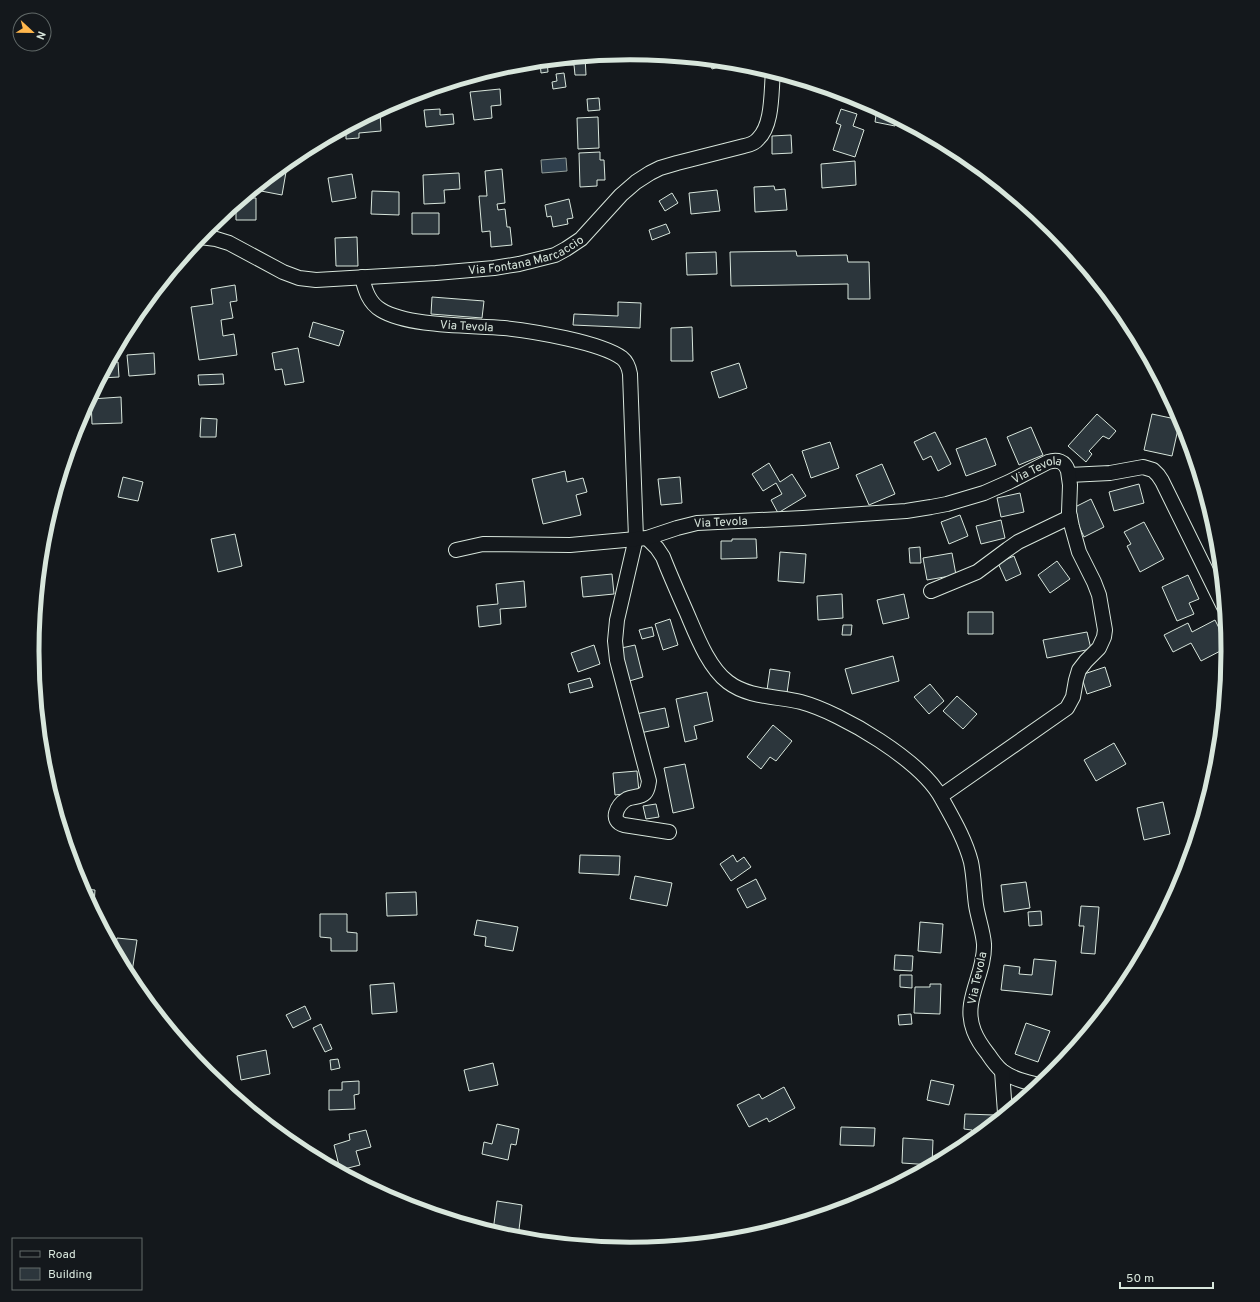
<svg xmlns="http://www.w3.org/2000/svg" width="1260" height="1302" viewBox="0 0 1260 1302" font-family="Overpass,sans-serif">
<rect width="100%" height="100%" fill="#14181c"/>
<path fill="#2f3f4d" stroke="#939e99" d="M566 158 567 171 542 173 541 160Z"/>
<path fill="#2c363c" stroke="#d8e6dc" d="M585 57 586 75H575L574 65H566L565 59Z
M547 61 548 72 541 73 540 62Z
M709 61 732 63 712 69Z
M564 73 566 87 553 89 552 82 557 81 556 74Z
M442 86 443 90 426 91Z
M500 89 501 105 491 106 492 118 474 120 470 92Z
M599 98 600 110 588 111 587 99Z
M877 108 896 118 895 126 875 122Z
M440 109V115L453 114 454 124 426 127 424 110Z
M841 109 857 114 853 126 864 130 855 157 833 150 841 125 836 123Z
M380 111 381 131 359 133V138L346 139V128L377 112Z
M598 117 599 148 578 149 577 118Z
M791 135 792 153 772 154V136Z
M600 152V160H604L605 180H597V186L580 187 579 153Z
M855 161 856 185 822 188 821 164Z
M502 169 505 203 497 204 498 210 505 209 507 227H510L512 245 491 247 490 231 482 232 479 196H487L485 171Z
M278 170 286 172 282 195 261 191 263 182Z
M459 173 460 189 444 190 445 203 424 204 423 175Z
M352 174 356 198 332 202 328 178Z
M774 186 775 190 785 189 787 210 755 212 754 187Z
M717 190 720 211 691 214 689 193Z
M372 191 399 192V215L371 214Z
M672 193 678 203 665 211 659 201Z
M244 198H256V220H236V204Z
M569 199 573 218 567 219 568 224 553 227 551 216 547 217 545 205Z
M412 213H439V234H412Z
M666 224 670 233 652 240 649 230Z
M357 237 358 266H336L335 238Z
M796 251 797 256 847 255 848 262H869L870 299H848V284L731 286 730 252Z
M716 252 717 274 687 275 686 253Z
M235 285 237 301 230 302 233 318 221 320 223 336 234 334 237 355 199 360 191 307 213 304 211 289Z
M432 297 484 301 482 318 431 314Z
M618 302 641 303 640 328 573 325 574 314 618 316Z
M313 322 344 331 339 346 309 337Z
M692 327 693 361H671V328Z
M298 348 304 382 285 385 282 369 275 370 272 353Z
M154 353 155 374 129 376 127 355Z
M111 359V362H118L119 377 101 378Z
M739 363 747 388 719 398 711 372Z
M223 374 224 384 199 385 198 375Z
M121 397 122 423 92 424 91 399Z
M1097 414 1116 431 1109 439 1103 436 1089 451 1092 454 1086 462 1068 446Z
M1152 414 1180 420 1172 456 1144 450Z
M201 418 217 419 216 437H200Z
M1031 427 1043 455 1019 465 1007 437Z
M935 432 951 464 938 471 931 456 923 460 914 442Z
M986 438 996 465 966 476 956 449Z
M830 442 839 468 811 478 802 451Z
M769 463 780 482 792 474 806 496 778 513 771 500 782 494 776 483 763 491 752 474Z
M882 464 895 494 869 505 856 475Z
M565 471 567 482 583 478 587 492 576 495 581 515 543 524 532 479Z
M123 477 143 482 138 501 118 497Z
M680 477 682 503 661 505 658 479Z
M1139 484 1144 503 1114 511 1109 492Z
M1020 493 1024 512 1001 517 997 498Z
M1091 499 1104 527 1084 537 1071 509Z
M960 515 968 536 949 544 941 522Z
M1001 520 1005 538 981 544 976 526Z
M1144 522 1164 559 1140 572 1127 546 1131 544 1124 532Z
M235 534 242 566 218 572 211 539Z
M732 539H756L757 558 721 559V541H732Z
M920 547 921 563H910L909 548Z
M780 552 806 554 804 583 778 581Z
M952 553 956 575 927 580 923 558Z
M1014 556 1021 574 1006 581 998 563Z
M1057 561 1070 579 1050 593 1038 575Z
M612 574 614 594 583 597 581 577Z
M1188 575 1199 599 1189 603 1194 614 1177 621 1162 587Z
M524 581 526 607 500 609 501 624 479 627 477 606 498 604 496 584Z
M842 594 843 618 818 620 817 596Z
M904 594 909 618 883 624 877 600Z
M968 612H993V634H968Z
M670 619 678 645 663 650 655 624Z
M1215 620 1227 644 1228 647 1201 661 1191 643 1173 652 1164 635 1188 623 1192 632Z
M843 625H852L851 635H842Z
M652 627 654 636 642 639 639 630Z
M1087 632 1091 649 1047 658 1043 640Z
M594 645 600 664 578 672 571 653Z
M635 645 643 677 626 682 617 649Z
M893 656 899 681 852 694 845 669Z
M1105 667 1111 686 1087 694 1081 675Z
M770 669 790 672 787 693 767 690Z
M590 678 593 687 570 693 568 684Z
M930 684 944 701 929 714 914 697Z
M707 692 713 721 694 726 697 739 685 742 676 699Z
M957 696 977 714 963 729 943 711Z
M665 708 669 727 640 733 636 714Z
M773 725 792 741 776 761 770 757 761 769 747 757Z
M1114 743 1126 764 1096 781 1084 760Z
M685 764 694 808 673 813 664 768Z
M637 771 639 792 615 795 613 773Z
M1163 802 1170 834 1144 840 1137 808Z
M656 804 659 817 646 819 643 806Z
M580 855 620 856 619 875 579 873Z
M733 855 737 862 744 857 751 867 731 881 720 864Z
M635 876 672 883 667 906 630 899Z
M756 879 766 899 747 908 737 889Z
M1026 882 1030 908 1004 912 1001 885Z
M83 889 95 890 94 905H91Z
M416 892 417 915 387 916 386 893Z
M1081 906 1099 907 1095 954 1081 953 1084 926H1079Z
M1041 911 1042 925 1029 926 1028 912Z
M320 914H347V932L357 933V951H331V938L320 937Z
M477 920 518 927 513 951 485 946 486 937 474 935Z
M920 922 943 924 941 953 918 951Z
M117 938 137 940 132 972H127L115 951Z
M895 955 913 956 912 971 894 970Z
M1034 959 1056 961 1052 995 1001 990 1004 965 1020 967 1019 974 1032 975Z
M900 975H912V988L900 987Z
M394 983 397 1012 372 1014 370 985Z
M930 984H941L940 1014 914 1013 915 987H930Z
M305 1006 311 1019 293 1028 286 1015Z
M911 1014 912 1024 899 1025 898 1015Z
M1026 1023 1050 1031 1038 1062 1015 1054Z
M321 1024 332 1049 325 1052 313 1028Z
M266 1050 270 1074 241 1080 237 1056Z
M338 1059 340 1068 331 1070 330 1060Z
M493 1063 498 1085 469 1091 464 1070Z
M931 1080 954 1085 949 1105 927 1100Z
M359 1081V1094L354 1095 355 1109 329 1110V1090H342V1082Z
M784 1087 795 1108 769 1122 767 1118 749 1127 737 1105 759 1094 762 1099Z
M965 1114 994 1115V1122L972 1140V1130L964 1129Z
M497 1124 519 1129 516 1145 511 1144 508 1160 482 1154 484 1142 492 1144Z
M841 1127 875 1128 874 1146 840 1145Z
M366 1130 371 1147 356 1151 360 1165 340 1170 334 1145 350 1140 349 1134Z
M903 1138 933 1140 932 1165 902 1163Z
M912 1169H923L912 1175Z
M897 1177H908L897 1183Z
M497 1201 522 1205 518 1238 493 1231Z"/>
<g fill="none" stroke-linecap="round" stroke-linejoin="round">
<defs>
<g id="minor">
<path id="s1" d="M200 237 216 239 229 243 283 272 299 278 316 280 436 273 494 268 519 264 555 255 566 249 581 239 621 195 636 182 650 173 660 168 677 163 744 146C749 145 755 143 758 139 773 125 771 92 773 72"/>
<path id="s2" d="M362 277C365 290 369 303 381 310 409 327 471 325 504 328 532 331 600 342 622 358 627 362 629 368 630 374L636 538 617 620 615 641 617 660 649 781C648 786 648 790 645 793 640 798 633 796 627 799 617 805 609 821 624 825L669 832"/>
<path d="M1069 475 1110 473 1143 467 1153 470 1158 475 1162 481 1224 607"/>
<path d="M647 538 657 548 663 557C670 575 678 593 686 611 696 634 708 667 728 682 749 698 777 696 801 702 842 713 922 761 942 799 953 819 965 839 971 862 974 876 974 891 976 905 978 918 983 931 984 944 985 965 974 984 971 1004 968 1024 976 1039 988 1054 992 1060 996 1066 1002 1071 1013 1079 1026 1082 1039 1085"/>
<path id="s3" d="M456 550 483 544 570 545 647 538 677 528 697 523 803 518 906 511 931 507 947 504 984 493 1009 482 1048 462C1057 459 1065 461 1068 471L1070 485 1069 512 1072 527 1079 552 1094 582 1099 595 1105 630 1104 637 1099 648 1086 661 1079 670 1076 680 1073 697 1067 708 941 796"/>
<path d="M931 591 977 572 1008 549 1018 542 1070 517"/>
<path d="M1002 1071 1005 1113"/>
</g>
</defs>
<use href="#minor" stroke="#d8e6dc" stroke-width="16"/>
<use href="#minor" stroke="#14181c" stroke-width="14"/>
</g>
<g text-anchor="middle" stroke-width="3" stroke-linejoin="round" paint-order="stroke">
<g font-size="12" fill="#d8e6dc" stroke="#14181c">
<text dy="4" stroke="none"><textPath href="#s1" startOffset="338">Via Fontana Marcaccio</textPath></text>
<text dy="4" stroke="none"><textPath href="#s2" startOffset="127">Via Tevola</textPath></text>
<text dy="4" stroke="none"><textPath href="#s3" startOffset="592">Via Tevola</textPath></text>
<text dy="4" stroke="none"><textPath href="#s3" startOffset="268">Via Tevola</textPath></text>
<text transform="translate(977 978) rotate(-78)" y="4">Via Tevola</text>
</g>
</g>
<path d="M0 0H1260V1302H0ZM39 651a591 591 0 1 1 1182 0a591 591 0 1 1-1182 0Z" fill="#14181c" fill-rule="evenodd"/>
<path fill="none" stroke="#d8e6dc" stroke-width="5" d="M39 651a591 591 0 1 1 1182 0a591 591 0 1 1-1182 0Z"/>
<rect x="12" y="1238" width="130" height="52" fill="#14181c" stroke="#626a69"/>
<rect x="20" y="1251" width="20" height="6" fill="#14181c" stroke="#626a69"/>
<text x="48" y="1258" font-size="12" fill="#d8e6dc">Road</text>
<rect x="20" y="1268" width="20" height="12" fill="#2c363c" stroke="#626a69"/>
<text x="48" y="1278" font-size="12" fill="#d8e6dc">Building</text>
<g transform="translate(32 32) rotate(112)"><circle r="19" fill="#14181c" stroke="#626a69"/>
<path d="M0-3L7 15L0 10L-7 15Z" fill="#ffb74d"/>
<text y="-6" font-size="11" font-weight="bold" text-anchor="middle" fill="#d8e6dc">N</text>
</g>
<path d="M1120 1282v6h93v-6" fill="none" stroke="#d8e6dc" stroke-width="2"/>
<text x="1126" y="1282" font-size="12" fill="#d8e6dc" stroke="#14181c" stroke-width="3" paint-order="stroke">50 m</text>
</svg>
